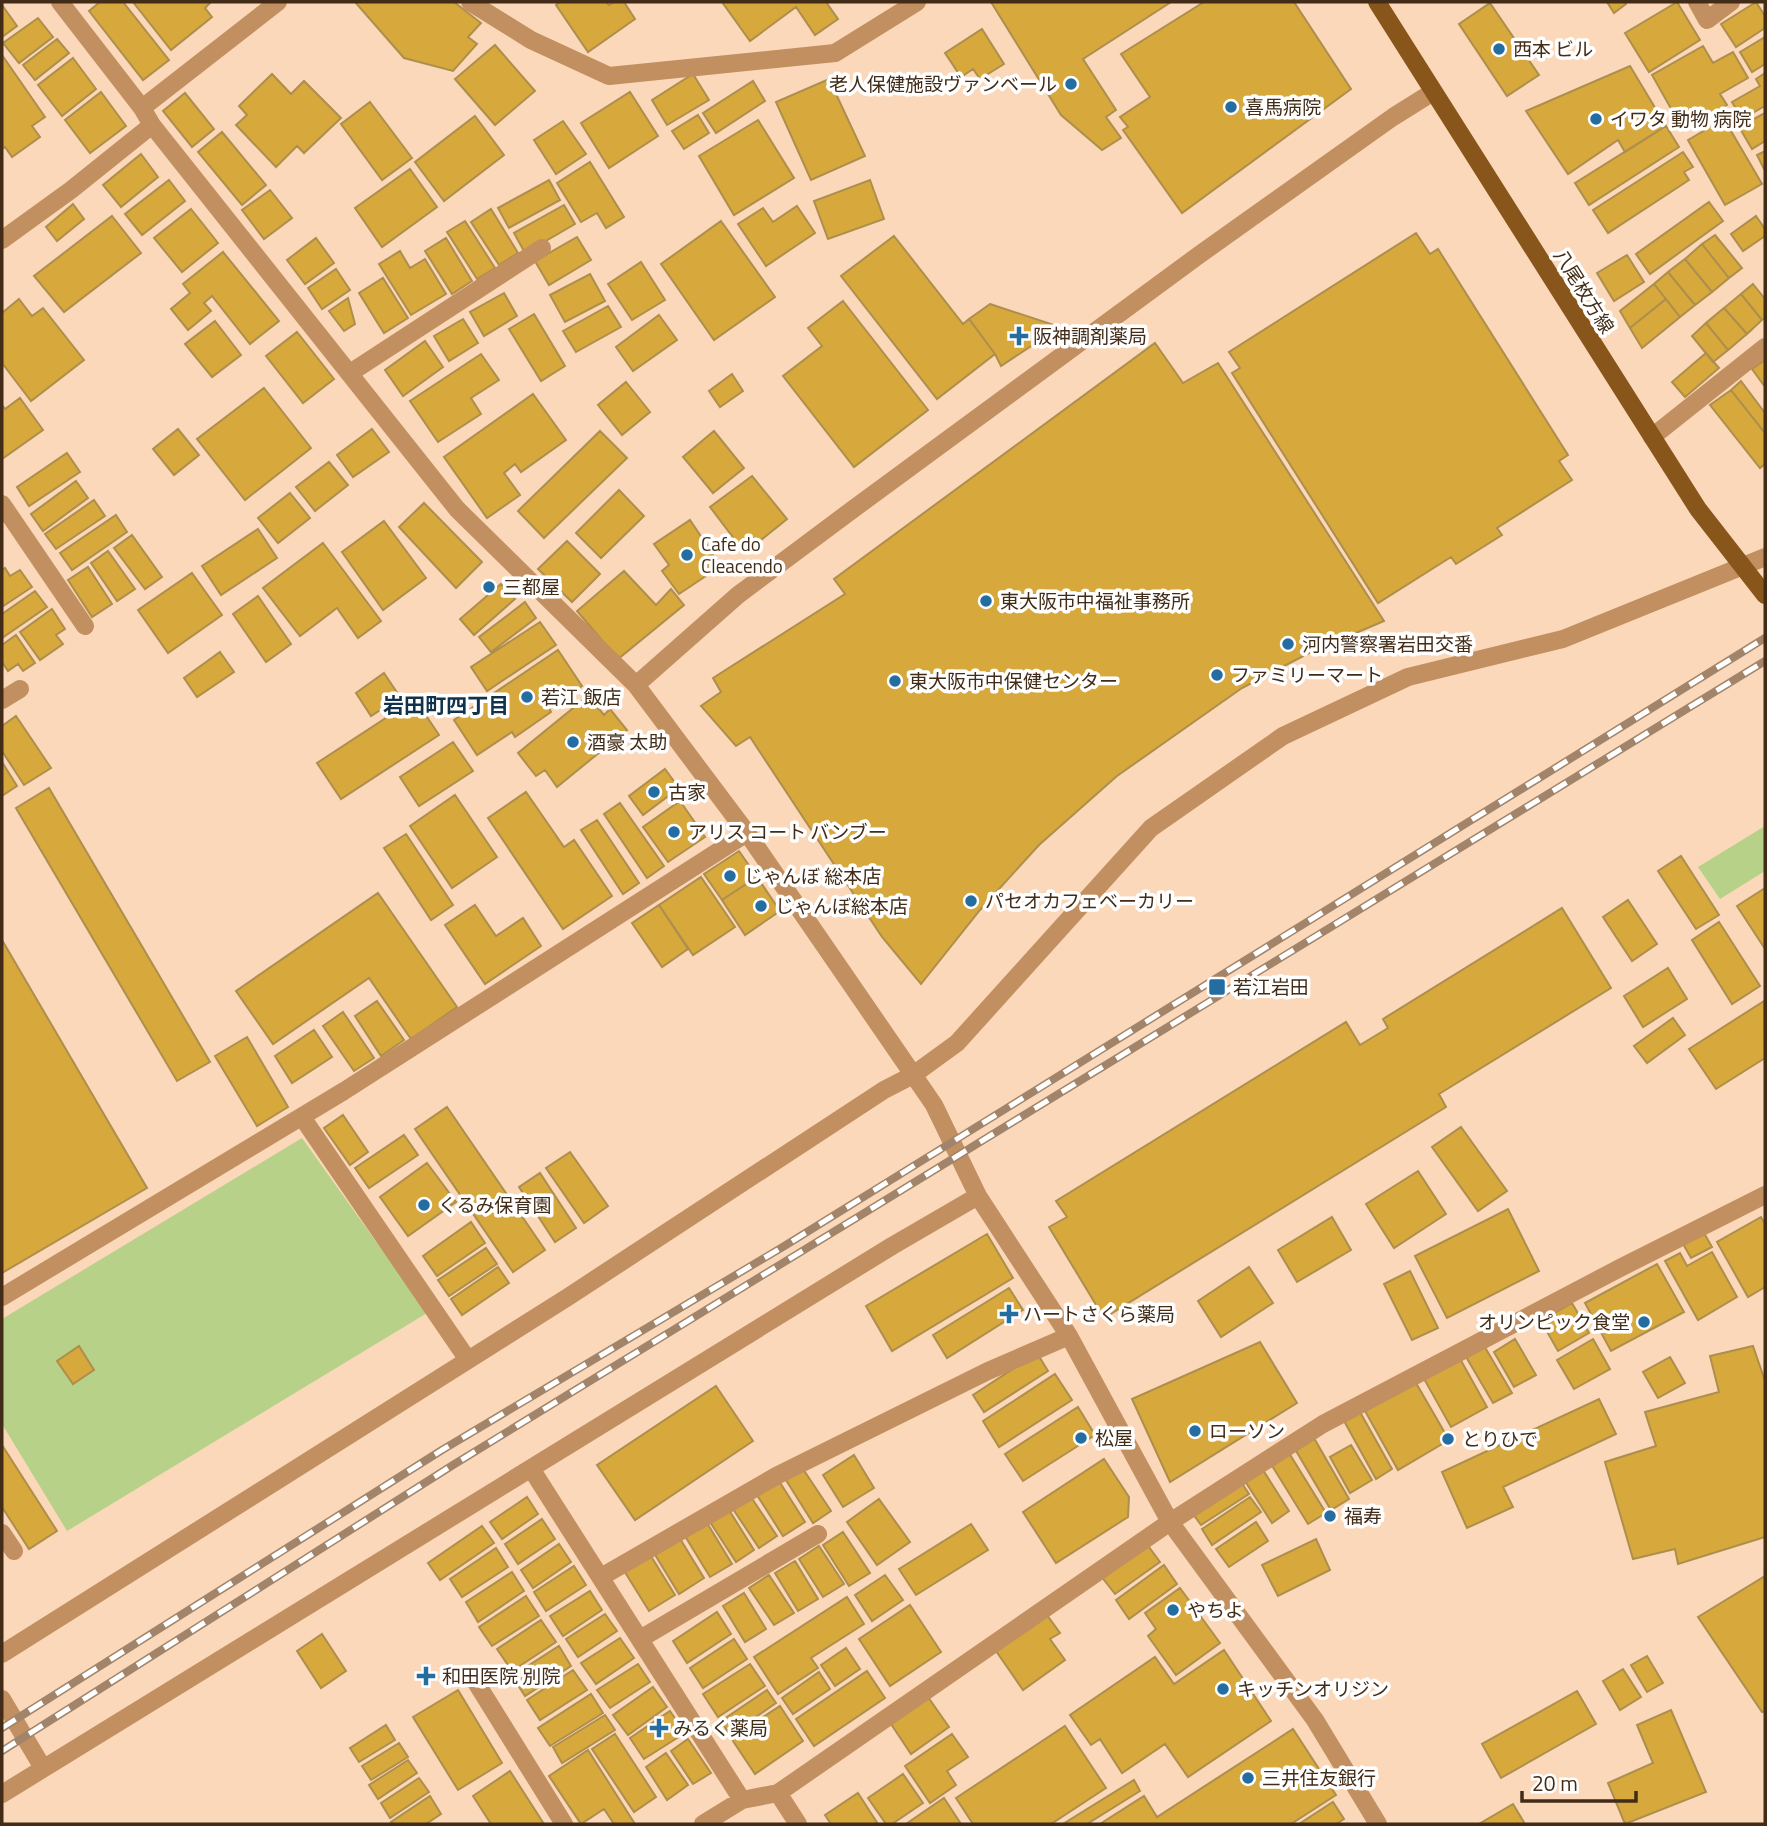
<svg xmlns="http://www.w3.org/2000/svg" width="1767" height="1826" viewBox="0 0 1767 1826" font-family="'Titillium Web','Noto Sans JP',sans-serif">
<rect width="100%" height="100%" fill="#fad8b9"/>
<path fill="#b8d189" d="M1765 826V871L1720 899 1698 867Z
M302 1138 427 1313 67 1531 2 1424V1319Z"/>
<path fill="#d7a83c" stroke="#ae8e4c" stroke-width="2" d="M100 2H123L169 60 143 80 89 11Z
M133 2H211L205 8 212 17 171 50Z
M355 2H454L481 23 468 37 477 44 453 71 404 58Z
M560 2H606L609 5 614 2H624L635 19 588 52 556 5Z
M722 2H826L838 19 815 35 796 7 750 41Z
M991 2H1171L1083 59 1116 110 1106 117 1121 138 1102 150 1061 115Z
M1204 2H1294L1351 89 1182 213 1123 130 1128 127 1120 117 1150 97 1121 54Z
M1607 2H1625L1626 4 1614 13Z
M1677 2 1700 40 1649 72 1625 33Z
M1756 2 1765 16V28L1736 47 1721 24Z
M1490 3 1539 75 1507 96 1459 24Z
M2 5 17 26 2 37Z
M38 18 53 37 19 63 3 43Z
M982 29 1004 64 980 79 973 69 961 77 945 53Z
M1765 37V64L1752 72 1740 52Z
M57 39 69 53 35 80 23 65Z
M495 45 535 91 495 125 455 79Z
M1703 46 1713 63 1733 52 1748 78 1720 94 1727 105 1683 130 1652 75Z
M2 55 45 117 32 126 40 137 12 157 5 147 2 149Z
M73 58 96 89 62 116 38 85Z
M1630 66 1666 126 1625 152 1618 140 1568 174 1526 111Z
M1765 73V106L1742 119 1732 102 1760 86 1756 79Z
M272 74 291 94 304 81 341 118 304 153 297 146 276 167 236 125 247 115 239 106Z
M693 74 709 100 667 125 652 100Z
M829 79 865 156 811 180 776 102Z
M753 81 765 101 716 133 703 113Z
M101 92 126 126 90 153 65 120Z
M630 92 658 136 609 168 581 123Z
M185 93 214 129 192 147 163 111Z
M370 102 412 158 382 180 341 124Z
M1765 113V141L1752 149 1739 127Z
M698 115 709 133 684 149 672 131Z
M475 116 504 155 444 201 415 162Z
M1724 119 1762 184 1725 205 1688 140Z
M758 120 794 178 734 215 699 156Z
M563 121 586 154 556 174 534 140Z
M1666 126 1679 147 1589 205 1575 183Z
M222 132 266 185 242 205 198 152Z
M1765 151V171L1757 155Z
M1683 152 1693 167 1684 172 1689 180 1608 233 1593 210Z
M141 154 158 177 121 207 103 185Z
M590 162 624 217 606 228 597 213 581 222 557 183Z
M410 169 437 207 382 247 355 208Z
M169 180 185 201 142 235 125 214Z
M549 180 560 200 509 228 498 208Z
M870 180 884 219 828 239 814 201Z
M270 190 292 218 264 239 242 210Z
M1709 202 1723 221 1650 274 1636 254Z
M73 204 84 219 57 241 46 227Z
M564 205 575 224 525 253 514 233Z
M797 206 815 233 766 266 738 224 763 208 773 222Z
M191 209 218 243 182 272 154 238Z
M491 209 518 253 499 265 471 222Z
M112 216 141 253 64 312 34 276Z
M1756 216 1765 229V236L1743 251 1731 234Z
M465 221 495 268 477 279 447 232Z
M721 221 775 297 714 340 661 264Z
M1416 233 1430 254 1438 249 1568 455 1559 461 1572 480 1497 528 1502 535 1456 564 1451 557 1378 603 1232 373 1240 368 1229 352Z
M1715 235 1742 268 1729 278 1702 244Z
M894 236 963 324 969 319 995 354 937 399 841 276Z
M577 237 591 260 549 285 535 261Z
M316 238 334 263 305 284 287 260Z
M446 238 472 281 452 294 425 251Z
M1702 244 1729 278 1712 292 1685 259Z
M400 251 410 268 425 259 446 294 411 315 379 264Z
M223 252 279 321 250 344 212 296 204 303 211 311 188 330 171 309 190 293 183 284Z
M1627 255 1644 282 1614 301 1597 273Z
M1685 259 1712 292 1695 305 1668 272Z
M641 262 665 300 632 320 608 284Z
M336 269 350 290 322 309 308 288Z
M1668 272 1695 305 1680 317 1654 284Z
M590 274 605 301 565 322 550 295Z
M383 278 408 318 384 333 359 293Z
M1654 284 1666 299 1630 328 1620 311Z
M1753 284 1765 299V318L1762 320 1741 294Z
M504 293 517 316 484 336 470 312Z
M1741 294 1762 320 1747 334 1724 308Z
M348 298 355 324 344 331 329 311Z
M19 299 32 316 43 308 84 360 31 401 2 363V313Z
M1666 299 1680 317 1642 348 1630 328Z
M843 301 928 410 854 467 783 376 822 346 808 328Z
M990 304 1060 327 1001 366 995 354 969 319Z
M608 306 621 327 576 352 563 331Z
M1724 308 1747 334 1728 350 1706 323Z
M534 314 565 366 541 381 509 329Z
M659 315 677 340 633 371 616 347Z
M463 319 478 343 449 361 434 336Z
M215 321 241 355 212 377 185 344Z
M1706 323 1728 350 1713 362 1692 336Z
M297 332 334 379 303 403 266 356Z
M425 341 443 367 403 396 385 370Z
M1155 343 1183 383 1218 363 1384 621 1311 652 1242 688 1117 776 1039 845 980 910 921 984 882 937 750 737 736 746 701 706 721 692 713 678 845 594 834 579Z
M1706 353 1719 368 1685 397 1672 382Z
M481 354 499 380 471 398 481 414 438 442 410 401Z
M1765 360V387L1752 369Z
M732 374 743 391 720 407 709 391Z
M1741 381 1765 413V433L1731 390Z
M626 382 650 412 622 435 598 405Z
M264 388 311 448 245 500 197 439Z
M1731 390 1765 433V464L1760 468 1710 405Z
M533 394 566 440 521 472 515 464 504 473 520 495 487 518 444 457Z
M20 398 43 430 2 459V405L5 409Z
M178 429 199 455 174 475 153 449Z
M372 429 389 452 353 477 337 455Z
M600 431 627 458 544 538 518 511Z
M714 431 744 468 713 493 683 457Z
M67 453 80 472 29 506 17 487Z
M329 462 348 485 315 511 296 487Z
M752 476 787 519 745 553 710 507Z
M76 481 88 498 43 531 31 514Z
M619 490 644 516 601 558 576 533Z
M290 493 310 518 278 543 258 518Z
M94 500 105 516 56 549 45 534Z
M424 503 482 562 456 588 399 527Z
M116 515 127 532 72 570 60 553Z
M690 520 721 566 679 594 662 571 669 565 654 544Z
M384 521 426 578 383 610 342 552Z
M258 529 277 558 221 595 202 566Z
M132 535 162 577 145 589 114 548Z
M567 541 600 574 572 602 538 569Z
M323 543 381 621 358 638 337 608 300 636 263 588Z
M108 551 135 589 117 601 91 563Z
M88 567 112 604 92 617 68 580Z
M5 568 10 576 20 570 32 587 2 607V570Z
M624 571 656 605 671 589 684 605 618 659 577 611Z
M192 573 222 615 168 653 138 610Z
M501 584 515 599 474 635 460 619Z
M35 591 47 607 2 638V614Z
M258 596 291 644 266 662 233 614Z
M525 602 536 618 491 652 479 637Z
M52 609 65 629 56 635 63 644 40 660 20 632Z
M540 622 556 645 487 691 471 667Z
M16 635 35 663 23 671 18 664 8 671 2 662V645Z
M558 650 582 686 549 708 551 712 515 737 512 732 477 755 454 720Z
M220 652 234 672 197 697 184 678Z
M384 673 400 697 371 716 356 693Z
M588 696 604 715 610 709 627 730 557 787 545 770 536 776 518 753Z
M415 699 439 735 341 799 317 763Z
M16 716 51 768 24 785 2 751V726Z
M453 742 473 771 419 806 400 777Z
M2 762 17 786 2 796Z
M665 769 679 788 643 815 629 796Z
M49 788 210 1062 177 1081 16 808Z
M526 792 564 847 574 840 612 896 563 929 488 818Z
M455 795 497 857 452 888 410 826Z
M680 801 705 837 668 862 643 827Z
M620 803 664 866 647 878 604 814Z
M597 820 639 883 623 894 581 830Z
M406 834 453 905 431 920 384 848Z
M739 851 757 877 722 900 704 874Z
M1681 856 1719 915 1696 929 1658 871Z
M701 877 735 927 693 955 659 905Z
M757 877 780 911 745 935 722 900Z
M1765 888V949L1737 906Z
M378 893 457 1007 411 1039 369 978 273 1044 236 991Z
M1628 900 1657 944 1632 961 1603 917Z
M475 905 496 936 523 918 541 946 485 984 445 925Z
M659 905 688 949 662 967 632 923Z
M1562 908 1611 988 1439 1094 1446 1107 1104 1318 1049 1227 1067 1217 1056 1201 1346 1022 1360 1045 1388 1028 1383 1019Z
M1719 922 1760 986 1732 1004 1692 940Z
M2 940 147 1188 2 1273Z
M1668 968 1687 999 1643 1027 1624 996Z
M377 1001 404 1040 381 1056 355 1016Z
M1764 1001 1765 1058 1716 1089 1689 1049Z
M343 1012 374 1058 354 1071 323 1026Z
M1673 1018 1685 1035 1647 1063 1634 1046Z
M314 1030 332 1057 292 1083 275 1056Z
M247 1037 288 1107 257 1126 215 1056Z
M447 1107 545 1250 513 1272 415 1129Z
M343 1115 368 1152 350 1165 324 1128Z
M1461 1127 1507 1191 1478 1211 1432 1147Z
M404 1135 418 1155 369 1188 355 1168Z
M570 1152 608 1206 584 1223 546 1168Z
M427 1163 456 1202 408 1236 380 1197Z
M1418 1171 1446 1214 1394 1248 1366 1204Z
M540 1173 576 1228 555 1242 519 1187Z
M1508 1209 1539 1271 1447 1318 1415 1256Z
M1332 1217 1351 1250 1297 1282 1278 1250Z
M1761 1217 1765 1224V1287L1748 1297 1717 1242Z
M471 1222 485 1243 437 1276 423 1256Z
M1704 1233 1712 1247 1691 1258 1683 1244Z
M987 1234 1013 1278 892 1351 866 1306Z
M486 1248 497 1264 449 1296 438 1280Z
M1712 1252 1737 1297 1698 1320 1665 1261 1680 1253 1687 1266Z
M1657 1264 1684 1312 1611 1351 1585 1303Z
M498 1267 509 1283 462 1315 451 1299Z
M1249 1267 1273 1303 1221 1337 1198 1301Z
M1410 1271 1438 1328 1412 1340 1384 1284Z
M1009 1288 1023 1310 947 1358 933 1335Z
M1572 1303 1589 1333 1558 1351 1541 1321Z
M1515 1339 1536 1375 1514 1387 1494 1352Z
M1593 1339 1610 1369 1574 1389 1557 1360Z
M1260 1342 1297 1403 1170 1482 1132 1399Z
M1483 1344 1512 1393 1493 1403 1465 1355Z
M79 1346 94 1370 73 1384 57 1361Z
M1753 1346 1765 1381V1537L1678 1564 1675 1549 1633 1559 1605 1462 1656 1446 1645 1412 1719 1392 1710 1356Z
M1037 1353 1048 1371 984 1412 973 1395Z
M1459 1357 1487 1407 1451 1427 1423 1377Z
M1670 1357 1685 1383 1658 1398 1643 1372Z
M1055 1374 1072 1400 999 1447 983 1421Z
M1416 1383 1449 1440 1398 1470 1365 1411Z
M716 1386 753 1441 635 1520 597 1465Z
M1599 1399 1616 1434 1503 1487 1513 1507 1467 1528 1442 1472Z
M1078 1407 1095 1435 1023 1481 1005 1454Z
M1360 1412 1392 1469 1376 1479 1344 1421Z
M1314 1438 1349 1499 1331 1510 1295 1449Z
M2 1445 57 1531 29 1549 2 1507Z
M1351 1445 1372 1480 1350 1493 1330 1457Z
M1289 1453 1326 1513 1308 1524 1271 1464Z
M854 1455 874 1488 843 1507 823 1475Z
M1104 1459 1129 1497 1128 1517 1056 1563 1023 1512Z
M803 1469 831 1511 813 1523 786 1480Z
M1263 1470 1289 1511 1272 1523 1245 1481Z
M779 1481 805 1522 783 1536 757 1495Z
M1241 1482 1249 1494 1201 1525 1193 1514Z
M527 1497 538 1514 502 1539 490 1522Z
M751 1497 777 1536 759 1548 733 1509Z
M1250 1497 1261 1512 1212 1545 1202 1529Z
M879 1499 910 1542 877 1565 847 1522Z
M729 1510 754 1550 736 1562 710 1522Z
M542 1519 555 1539 518 1564 505 1544Z
M1256 1522 1268 1541 1229 1567 1216 1549Z
M707 1523 732 1564 710 1577 685 1536Z
M971 1524 988 1550 916 1595 899 1569Z
M482 1526 494 1543 440 1580 428 1563Z
M843 1532 870 1573 849 1586 823 1545Z
M679 1537 704 1578 679 1594 654 1553Z
M1316 1539 1330 1570 1278 1596 1262 1565Z
M1146 1543 1160 1562 1115 1594 1101 1576Z
M559 1544 571 1562 533 1588 521 1570Z
M819 1546 844 1584 823 1597 799 1559Z
M496 1548 508 1567 462 1597 450 1579Z
M649 1553 675 1595 649 1611 623 1569Z
M795 1561 818 1599 798 1611 775 1573Z
M1164 1565 1177 1584 1129 1619 1116 1600Z
M574 1566 586 1585 546 1611 534 1592Z
M512 1572 524 1591 478 1622 466 1602Z
M769 1575 794 1613 774 1625 749 1588Z
M885 1575 903 1600 872 1621 855 1595Z
M1765 1576V1711L1762 1712 1698 1617Z
M1180 1588 1220 1643 1176 1675 1148 1636 1156 1629 1145 1613Z
M590 1591 602 1610 563 1636 550 1616Z
M744 1593 766 1629 745 1642 723 1606Z
M526 1596 539 1616 492 1646 479 1627Z
M847 1597 864 1624 811 1658 818 1668 778 1694 754 1657Z
M910 1605 941 1652 890 1686 859 1639Z
M717 1612 731 1634 687 1663 673 1641Z
M605 1614 617 1631 578 1657 566 1639Z
M1047 1615 1060 1633 1050 1639 1065 1660 1023 1690 996 1651Z
M541 1620 556 1642 512 1671 497 1649Z
M322 1634 346 1671 321 1688 297 1651Z
M620 1638 634 1658 596 1684 581 1663Z
M734 1639 747 1659 703 1688 690 1668Z
M559 1646 571 1666 525 1696 512 1676Z
M846 1648 860 1669 835 1686 821 1665Z
M1224 1650 1271 1721 1188 1777 1165 1744 1122 1773 1100 1739 1091 1745 1070 1715 1155 1657 1174 1684Z
M1647 1656 1663 1683 1647 1692 1631 1665Z
M638 1664 650 1682 610 1708 597 1690Z
M750 1664 765 1686 718 1717 703 1694Z
M1623 1669 1641 1697 1620 1710 1603 1681Z
M573 1670 587 1690 540 1720 527 1700Z
M867 1671 885 1698 814 1746 796 1719Z
M819 1672 830 1689 793 1714 782 1698Z
M653 1687 667 1707 628 1735 613 1715Z
M458 1690 502 1763 458 1790 413 1717Z
M767 1690 776 1703 730 1735 721 1721Z
M1577 1691 1596 1724 1501 1778 1482 1744Z
M591 1694 603 1713 550 1746 538 1728Z
M928 1697 949 1727 911 1754 891 1724Z
M780 1706 803 1741 755 1774 731 1738Z
M1671 1710 1706 1792 1625 1824 1608 1783 1653 1763 1637 1725Z
M670 1711 685 1733 644 1759 630 1738Z
M605 1715 615 1730 562 1763 553 1747Z
M386 1725 395 1740 359 1762 350 1748Z
M1065 1726 1106 1788 1051 1824H973L956 1798Z
M1293 1729 1336 1795 1291 1824H1100L1144 1796 1157 1817Z
M615 1734 656 1797 634 1812 592 1749Z
M952 1734 968 1757 947 1771 956 1785 930 1803 905 1766Z
M688 1739 711 1773 693 1784 671 1751Z
M399 1743 408 1757 371 1780 362 1766Z
M588 1750 635 1824H614L604 1809 581 1824 549 1776Z
M666 1753 688 1785 667 1800 646 1767Z
M408 1760 417 1773 378 1799 369 1785Z
M510 1771 544 1824H491L473 1796Z
M903 1774 923 1803 892 1824H886L868 1798Z
M419 1778 429 1792 390 1818 381 1803Z
M1134 1780 1140 1791 1087 1824H1063Z
M858 1793 878 1824H831L825 1815Z
M430 1796 441 1814 426 1824H393L391 1822Z
M944 1798 961 1824H906Z
M1333 1802 1344 1819 1336 1824H1299Z
M1513 1804 1525 1824H1479Z"/>
<g fill="none" stroke-linecap="round" stroke-linejoin="round">
<path stroke="#c18f60" stroke-width="18" d="M60 2 142 108 152 125 457 509 636 685 747 833 934 1105 978 1196 1069 1336 1170 1522 1315 1720 1378 1824
M470 2 531 40 609 76 835 53 917 2
M1697 2 1707 20 1731 2
M142 108 278 2
M2 240 71 190 152 125
M350 373 542 248
M1652 437 1765 347
M2 504 85 626
M636 685 738 595 852 510 1199 255 1393 117 1433 92
M2 700 20 689
M302 1117 468 1360
M2 1297 344 1091 747 833
M532 1470 742 1800
M2 1533 14 1551
M601 1577 778 1475 988 1371 1069 1336
M640 1639 818 1534
M2 1654 568 1297 884 1090 913 1075 957 1043 1151 828 1283 736 1408 677 1563 639 1765 557
M477 1684 564 1824
M2 1699 43 1768
M778 1793 798 1824
M2 1794 892 1246 978 1196
M703 1824 742 1800 778 1793 1170 1522 1323 1424 1620 1268 1765 1195"/>
<path stroke="#88551b" stroke-width="18" d="M1377 2 1698 509 1765 595"/>
<defs>
<path id="rail" d="M2 1728 442 1450 786 1245 1765 638
M2 1751 453 1465 1765 661"/>
</defs>
<use href="#rail" stroke="#a1846a" stroke-width="8"/>
<use href="#rail" stroke="#fff" stroke-width="5" stroke-dasharray="16" stroke-linecap="butt"/>
</g>
<g fill="#246da0" stroke="#fff" stroke-width="2.5">
<circle cx="1499" cy="49" r="7"/>
<circle cx="1071" cy="84" r="7"/>
<circle cx="1231" cy="107" r="7"/>
<circle cx="1596" cy="119" r="7"/>
<path d="M1015.5 325.5h7v7h7v7h-7v7h-7v-7h-7v-7h7z"/>
<circle cx="687" cy="555" r="7"/>
<circle cx="489" cy="587" r="7"/>
<circle cx="986" cy="601" r="7"/>
<circle cx="1288" cy="644" r="7"/>
<circle cx="1217" cy="675" r="7"/>
<circle cx="895" cy="681" r="7"/>
<circle cx="527" cy="697" r="7"/>
<circle cx="573" cy="742" r="7"/>
<circle cx="654" cy="792" r="7"/>
<circle cx="674" cy="832" r="7"/>
<circle cx="730" cy="876" r="7"/>
<circle cx="971" cy="901" r="7"/>
<circle cx="761" cy="906" r="7"/>
<rect x="1208" y="978" width="18" height="18" rx="3.5"/>
<circle cx="424" cy="1205" r="7"/>
<path d="M1005.5 1303.5h7v7h7v7h-7v7h-7v-7h-7v-7h7z"/>
<circle cx="1644" cy="1322" r="7"/>
<circle cx="1195" cy="1431" r="7"/>
<circle cx="1081" cy="1438" r="7"/>
<circle cx="1448" cy="1439" r="7"/>
<circle cx="1330" cy="1516" r="7"/>
<circle cx="1173" cy="1610" r="7"/>
<path d="M422.5 1665.5h7v7h7v7h-7v7h-7v-7h-7v-7h7z"/>
<circle cx="1223" cy="1689" r="7"/>
<path d="M655.5 1717.5h7v7h7v7h-7v7h-7v-7h-7v-7h7z"/>
<circle cx="1248" cy="1778" r="7"/>
</g>
<g text-anchor="middle" stroke-width="7" stroke-linejoin="round" paint-order="stroke">
<g font-size="19" fill="#422c17" stroke="#fff" text-anchor="start">
<text x="1513" y="56">西本 ビル</text>
<text x="1057" y="91" text-anchor="end">老人保健施設ヴァンベール</text>
<text x="1245" y="114">喜馬病院</text>
<text x="1610" y="126">イワタ 動物 病院</text>
<text x="1033" y="343">阪神調剤薬局</text>
<text x="701" y="551">Cafe do<tspan x="701" dy="22">Cleacendo</tspan></text>
<text x="503" y="594">三都屋</text>
<text x="1000" y="608">東大阪市中福祉事務所</text>
<text x="1302" y="651">河内警察署岩田交番</text>
<text x="1231" y="682">ファミリーマート</text>
<text x="909" y="688">東大阪市中保健センター</text>
<text x="541" y="704">若江 飯店</text>
<text x="587" y="749">酒豪 太助</text>
<text x="668" y="799">古家</text>
<text x="688" y="839">アリス コート バンブー</text>
<text x="744" y="883">じゃんぼ 総本店</text>
<text x="985" y="908">パセオカフェベーカリー</text>
<text x="775" y="913">じゃんぼ総本店</text>
<text x="1233" y="994">若江岩田</text>
<text x="438" y="1212">くるみ保育園</text>
<text x="1023" y="1321">ハートさくら薬局</text>
<text x="1630" y="1329" text-anchor="end">オリンピック食堂</text>
<text x="1209" y="1438">ローソン</text>
<text x="1095" y="1445">松屋</text>
<text x="1462" y="1446">とりひで</text>
<text x="1344" y="1523">福寿</text>
<text x="1187" y="1617">やちよ</text>
<text x="442" y="1683">和田医院 別院</text>
<text x="1237" y="1696">キッチンオリジン</text>
<text x="673" y="1735">みるく薬局</text>
<text x="1262" y="1785">三井住友銀行</text>
</g>
<g font-size="19" fill="#422c17" stroke="#fff">
<text transform="translate(1584 291) rotate(58)" y="7">八尾枚方線</text>
</g>
<g font-size="21" font-weight="bold" fill="#10324b" stroke="#fff">
<text x="446" y="713">岩田町四丁目</text>
</g>
</g>
<rect width="1767" height="1826" fill="none" stroke="#422c17" stroke-width="7"/>
<path d="M1522 1791v10h114v-10" fill="none" stroke="#422c17" stroke-width="3.5"/>
<text x="1532" y="1791" font-size="21" fill="#422c17" stroke="#ffffff" stroke-width="5" paint-order="stroke">20 m</text>
</svg>
